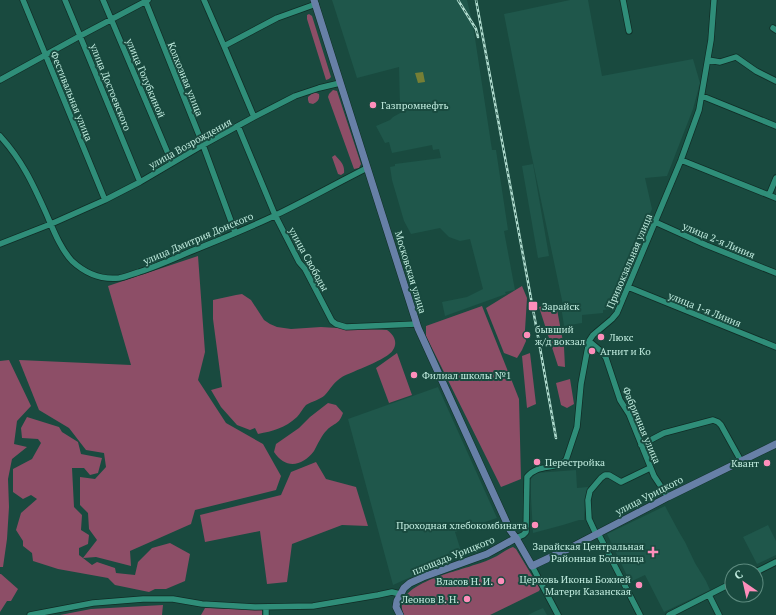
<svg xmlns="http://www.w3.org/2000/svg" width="776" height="615" viewBox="0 0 776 615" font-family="'PT Serif',serif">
<rect width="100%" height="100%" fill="#194a3f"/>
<path fill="#1f574b" d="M332 0H467L473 25 492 150H496L508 230 504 231 515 290 505 292 506 294 445 316 442 302 467 297 483 289 470 239 460 241 449 237 440 228 411 234 404 221 392 180 390 167 395 166V164L441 158 439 149 433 150 432 145 392 153 389 142 385 143 376 126 390 120 393 117 402 112 400 106 399 67 357 78Z
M570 0H588L602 76 693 59 700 83 693 109 667 176 645 178 652 209 610 309 603 310V313L582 315V323L564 326 561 306 563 305 530 148 504 14Z
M533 164 549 256 538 258 522 166Z
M438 387 497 518 455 532 462 554 393 585 348 419Z
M576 470 577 488 588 487 587 496 585 498 584 520H579L563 525 533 533 530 480 536 473Z
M665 506 679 532 685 542 695 563 706 581 710 590 664 612 645 575 630 582 607 534Z
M768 525 776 541V555L757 564 743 537Z
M543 608 547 615H528L536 611Z"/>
<path fill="#8d4e67" d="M309 14 312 16 331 77 329 79 326 80 307 19V15Z
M333 90 337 91 361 164 359 168 354 169 328 97 329 94Z
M314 92 319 94C320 99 318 102 313 104L309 103 308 100V97Z
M335 155C340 161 345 164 344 173L341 175 338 174 332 157Z
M198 256 205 352 198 380 226 423 263 444 281 476 276 490 195 510 191 524 130 551 131 566 96 557 83 558 92 565 97 562 115 568 116 573 135 575 138 562 152 548 170 543 190 554 185 581 166 589H155L149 592 115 585 108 578 58 569 33 561 32 553 23 546V541L16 530 21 513 37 499 31 495 23 499 13 492V469L32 459 41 443 38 439 22 438 21 428 27 417 59 427 62 432 78 442 81 454 102 458 98 473 90 475 84 468H72L74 507 82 515 81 530 89 535 88 544 79 548V555L83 558 97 540 89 529 88 513 80 505V477L95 479 106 467 104 453 86 450 69 428 39 410 19 360 131 365 108 286Z
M522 286 527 298 525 330 526 341 522 350 517 358 504 353 486 308Z
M242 294 251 300 264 320 270 324 277 327 291 329 321 327 337 328 387 330C394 335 398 342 393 350 387 360 353 371 342 377 334 382 331 388 325 395 320 400 312 401 306 405 303 408 300 414 297 417 285 428 273 431 258 434L255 428 250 430 237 425 221 407 211 390 222 387 213 319V300L236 295Z
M556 304 564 347 565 367 558 366 539 307Z
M482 306 519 399 521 479 501 487 426 336V326Z
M397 353 412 395 389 403 376 368Z
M530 353 536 404 527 408 522 356Z
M9 360 31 406 17 421 14 444 27 447 12 459 8 479 9 507 7 539 3 567H0V361Z
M570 379 574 404 567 408 561 405 556 383Z
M328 403 336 405 343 413C339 425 335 422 327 430 321 436 318 444 314 451 302 467 285 469 274 452L276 444 299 428 310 417Z
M316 462 326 479 356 487 368 526 342 525 292 544 287 582 267 584 260 531 205 542 200 515 281 495 291 472Z
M513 547 516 549 540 589 539 591 490 615H404C389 585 456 572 474 565 482 563 489 560 497 556 502 553 507 549 513 547Z
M0 574H1L18 589 11 601H7L0 612Z
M163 605 162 615H60L91 609Z
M205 608 262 610V615H201Z"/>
<path fill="#767f35" d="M423 72 425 82 418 83 415 73Z"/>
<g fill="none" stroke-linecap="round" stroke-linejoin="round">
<defs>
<path id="minor" d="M23 0 105 200
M65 0 80 36 140 182
M103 0 172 163
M145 0 203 145 235 232
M204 0 224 46 254 117
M623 0 629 31
M773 28 776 30
M224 46 277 18 316 4
M708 60 720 62 736 57 756 71 776 81
M0 80 80 36 148 0
M702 96 776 126
M238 126 275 215 299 262 305 269 332 321 336 324 346 327 417 324
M0 136C22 160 33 184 46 213 53 229 60 248 72 261 85 273 101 280 119 278 126 277 132 274 139 272 155 267 171 260 187 253 216 241 247 229 276 215 307 200 337 183 367 168
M681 160 776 198
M769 195 776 178
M655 222 706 245 776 273
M0 244 51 224 105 200 140 182 203 145 254 117 295 96 319 88 340 83
M628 287 776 347
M589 341 602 352 606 358 620 400 629 414 654 476 668 497
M641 445 664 433 713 420 718 422 721 425 741 461
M598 533 640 615
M596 534 589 519 588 500 590 491 601 478 605 475H609L621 482 650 468
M516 538 523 535 526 532 527 477C538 463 555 471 566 460L577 427 581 384 589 341 593 335 612 319 617 313 681 160 699 110 711 40 714 0
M532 566 558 615
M756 572 776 562
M709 595 719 615
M266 607V615
M30 615 93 603 143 599H173L202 604 255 607 313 606 378 595 392 592 400 594
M669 615 732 583"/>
<path id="major" d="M314 0 418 328 510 530 516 538 532 566 568 549 668 497 776 444
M400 615 396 607 397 601 404 588 410 583 423 577 487 554 516 538"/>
</defs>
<use href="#minor" stroke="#102d26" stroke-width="7"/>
<use href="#major" stroke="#102d26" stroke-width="8"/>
<use href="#minor" stroke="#2f8e79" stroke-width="5.5"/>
<use href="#major" stroke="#6780a7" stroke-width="7"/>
<defs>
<path id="rail" d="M458 0 476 29 478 37
M476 0 537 331 556 438"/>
</defs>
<use href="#rail" stroke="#b1ddd0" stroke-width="2.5"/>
<use href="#rail" stroke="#194a3f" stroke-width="1" stroke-dasharray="3" stroke-linecap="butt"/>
</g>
<g fill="#fe8ebb" stroke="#194a3f" stroke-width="1.5">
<circle cx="373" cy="105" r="4"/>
<rect x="528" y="301" width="10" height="10" rx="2"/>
<circle cx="527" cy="335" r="4"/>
<circle cx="601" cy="337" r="4"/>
<circle cx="592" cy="351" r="4"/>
<circle cx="414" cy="375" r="4"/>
<circle cx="537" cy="462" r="4"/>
<circle cx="767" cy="463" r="4"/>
<circle cx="535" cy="525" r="4"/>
<path d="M651 546h4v4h4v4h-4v4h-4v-4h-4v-4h4z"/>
<circle cx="501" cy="581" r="4"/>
<circle cx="639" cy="585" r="4"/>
<circle cx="467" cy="599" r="4"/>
</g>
<g text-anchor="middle" stroke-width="4" stroke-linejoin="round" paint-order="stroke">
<g font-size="10" fill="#c2ede0" stroke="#194a3f">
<text transform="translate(146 78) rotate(67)" y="4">улица Голубкиной</text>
<text transform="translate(186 79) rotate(68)" y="4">Колхозная улица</text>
<text transform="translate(111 87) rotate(68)" y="4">улица Достоевского</text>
<text transform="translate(72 96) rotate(68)" y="4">Фестивальная улица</text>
<text transform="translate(190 143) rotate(-29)" y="4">улица Возрождения</text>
<text transform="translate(198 238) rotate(-23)" y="4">улица Дмитрия Донского</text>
<text transform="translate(719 240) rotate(23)" y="4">улица 2-я Линия</text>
<text transform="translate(309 259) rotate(61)" y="4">улица Свободы</text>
<text transform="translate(629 261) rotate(-67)" y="4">Привокзальная улица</text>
<text transform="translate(411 272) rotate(73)" y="4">Московская улица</text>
<text transform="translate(705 309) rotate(22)" y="4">улица 1-я Линия</text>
<text transform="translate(642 425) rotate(67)" y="4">Фабричная улица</text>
<text transform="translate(649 495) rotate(-27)" y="4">улица Урицкого</text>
<text transform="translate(453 555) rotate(-22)" y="4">площадь Урицкого</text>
</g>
<g font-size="10" fill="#c2ede0" stroke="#194a3f" text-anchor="start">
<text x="381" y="109">Газпромнефть</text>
<text x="542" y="310">Зарайск</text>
<text x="535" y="333">бывший<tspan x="535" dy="12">ж/д вокзал</tspan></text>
<text x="609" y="341">Люкс</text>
<text x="600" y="355">Агнит и Ко</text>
<text x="422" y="379">Филиал школы №1</text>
<text x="545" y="466">Перестройка</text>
<text x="759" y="467" text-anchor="end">Квант</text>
<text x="527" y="529" text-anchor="end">Проходная хлебокомбината</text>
<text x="644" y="550" text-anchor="end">Зарайская Центральная<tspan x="644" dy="12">Районная Больница</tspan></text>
<text x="631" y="583" text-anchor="end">Церковь Иконы Божией<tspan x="631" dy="12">Матери Казанская</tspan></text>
<text x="493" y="585" text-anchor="end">Власов Н. И.</text>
<text x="459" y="603" text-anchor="end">Леонов В. Н.</text>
</g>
</g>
<g transform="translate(744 583) rotate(326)"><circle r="19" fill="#194a3f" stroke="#5d8b7f"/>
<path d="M0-3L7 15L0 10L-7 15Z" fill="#fe8ebb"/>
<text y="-6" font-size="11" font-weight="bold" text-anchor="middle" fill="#c2ede0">С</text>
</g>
</svg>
